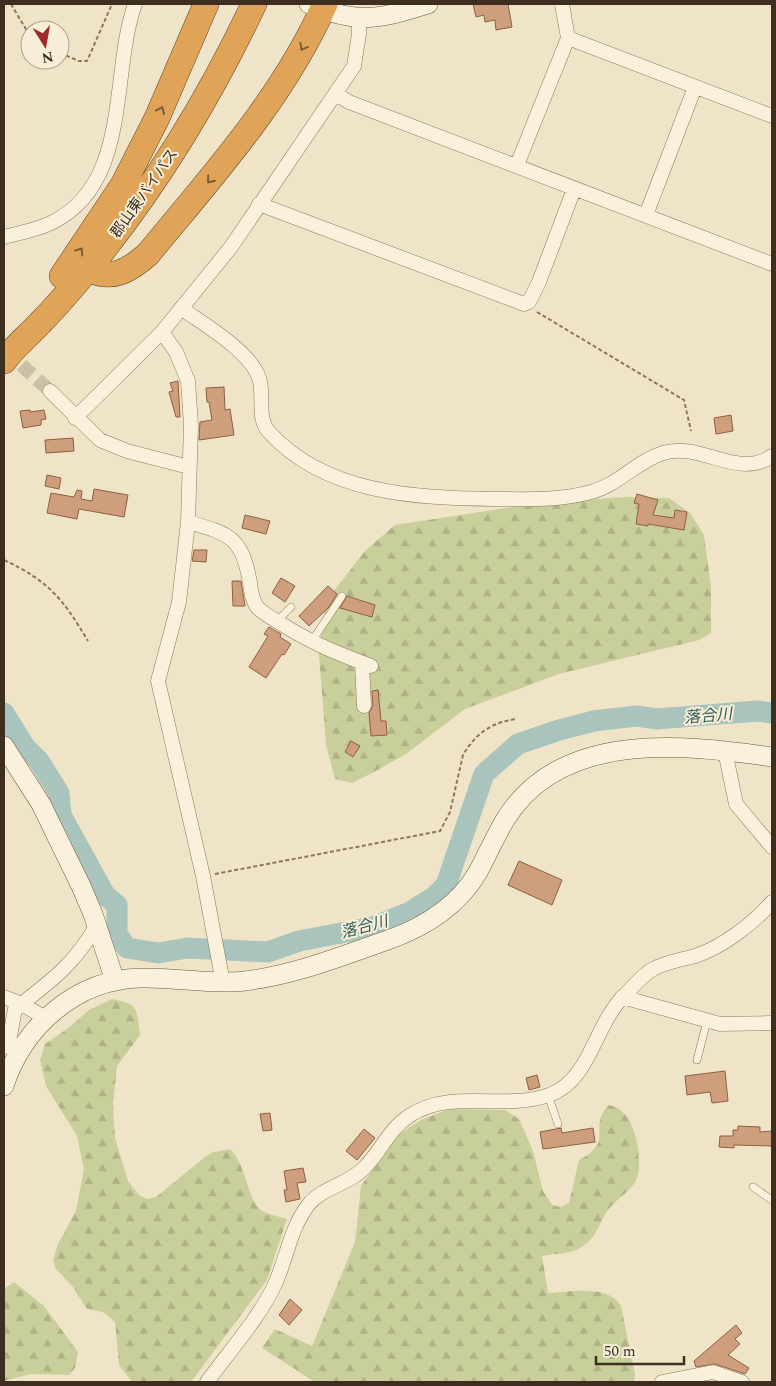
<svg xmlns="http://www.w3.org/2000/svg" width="776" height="1386" viewBox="0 0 776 1386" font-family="Spectral,'Noto Sans JP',serif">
<defs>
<pattern id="forest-firs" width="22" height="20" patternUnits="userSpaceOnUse" patternTransform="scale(1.25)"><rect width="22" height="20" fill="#c9cf9b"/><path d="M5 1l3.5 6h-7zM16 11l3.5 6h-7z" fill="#aeb285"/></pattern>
</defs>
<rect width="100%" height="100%" fill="#f0e4c8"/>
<path fill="url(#forest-firs)" d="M624 497 669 498 690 513 704 535 711 587V633L699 640 559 674 465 709 406 754 374 772 352 783 335 779 326 745 319 654 326 601 365 551 395 525 539 503Z
M112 999C140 1004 136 1009 140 1035L117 1066 113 1104 115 1138 128 1181 139 1195 147 1199 156 1197 205 1157 213 1152 230 1149C246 1163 248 1202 261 1210 268 1215 279 1216 287 1219L267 1280 191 1382H132L119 1365 115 1322 103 1312 87 1309 73 1287 56 1269 53 1261 58 1244 76 1211 84 1169 77 1136 46 1086 40 1060 45 1044 67 1029 89 1010Z
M608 1105C635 1108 642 1153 638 1175 635 1189 616 1199 608 1210 599 1223 597 1237 582 1247 571 1255 554 1253 542 1256L548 1293C571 1292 608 1284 621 1306L635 1374 634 1382H315L262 1348 275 1329 312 1346 355 1242 361 1186 397 1135 421 1120 449 1109 505 1110 519 1119 533 1151 543 1191 552 1205 561 1207 569 1203 579 1160C616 1140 587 1130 608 1105Z
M14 1282 44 1306 78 1352 75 1368 69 1375 31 1374 4 1381V1289Z"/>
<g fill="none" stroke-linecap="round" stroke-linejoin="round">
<path stroke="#a9c4bc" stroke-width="21" d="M4 713 25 747 39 761 59 793 61 815 105 895 117 905V934L127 948 158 953 188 948 268 952 299 941 373 927 410 912 434 897 446 885 484 774 518 744 559 730 594 721 636 716 657 719 757 711 772 713"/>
</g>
<path fill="#cf9f7d" stroke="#8d5f41" d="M473 4H508L512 27 496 30 495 20 485 22 484 15 476 17Z
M178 381 180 417H176L169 392 173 391 170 383Z
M224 387 225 410 230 409 234 435 199 440 200 422 212 420 209 402H207L206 388Z
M30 410V412L44 410 46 419 41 420V425L23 428 20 411Z
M731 415 733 431 716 434 714 418Z
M73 438 74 451 46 453 45 440Z
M47 475 61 478 59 489 45 486Z
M94 489 128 495 124 517 79 509 77 519 47 513 51 493 74 497 77 490 82 491 81 499 92 501Z
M637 494 658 500 653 515 674 518 675 510 687 512 684 530 648 524V526L636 524 639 504 634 503Z
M245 515 270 521 266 534 242 528Z
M194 550H207L206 562 192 561Z
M281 578 295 586 285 602 272 593Z
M232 581H241L245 606H233Z
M328 586 337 594 329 607 309 626 299 616Z
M347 596 375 605 372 617 340 608Z
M269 627 281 634 280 637 291 644 284 655 282 654 266 678 249 667 268 636 264 634Z
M378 690 381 721H386L387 735 371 736 369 713 373 706 372 691Z
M351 741 360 746 353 757 345 752Z
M519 861 562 880 552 905 508 885Z
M725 1071 728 1101 712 1103 710 1092 687 1095 685 1076Z
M537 1075 540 1087 529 1090 526 1078Z
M270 1113 272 1130 263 1131 260 1114Z
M738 1126 760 1127V1132L772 1131V1146L734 1145V1148L719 1147 720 1136H733V1130H738Z
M561 1128 562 1133 593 1128 595 1142 543 1149 540 1132Z
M364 1129 375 1138 357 1160 346 1151Z
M303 1168 306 1182 297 1183 300 1199 286 1202 284 1190H287L284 1171Z
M290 1299 302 1310 289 1325 279 1315Z
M736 1325 742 1333 735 1339 740 1344 728 1355 749 1368 745 1374 715 1364 696 1367 694 1361Z"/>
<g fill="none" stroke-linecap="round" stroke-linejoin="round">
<path stroke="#ccc0a6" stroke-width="14" stroke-dasharray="14 7" stroke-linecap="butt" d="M6 351 50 391"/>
<defs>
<path id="lane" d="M277 621 291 607
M312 641 342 596
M697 1060 707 1021
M548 1095 558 1124
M753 1187 772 1200"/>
<path id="street" d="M568 38 772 116
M336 94 349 102 772 264
M517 165 568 38 562 4
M259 204 524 304 529 302 539 282 574 189
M646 215 695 87
M4 237C19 233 37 230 51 223 132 184 110 75 135 4
M181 308C203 324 250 351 259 378 265 395 256 418 269 432 325 494 416 498 493 499 526 499 559 501 591 492 618 485 637 461 663 453 700 441 738 480 772 456
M162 332 176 352 188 381 191 425 188 522 179 602 158 681 203 876 223 983
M50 391 100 440 127 451 189 467
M75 418 162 332 231 247 354 66 359 34V19
M188 522C230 534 242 537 250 583 251 591 252 601 258 608 264 614 273 619 280 623 309 642 339 654 371 666
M362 663 364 706
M725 751 736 804 772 847
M4 997 22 1004 45 1018
M622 997 720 1024 772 1023
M8 1047 15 1009C52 980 72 967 97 925
M207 1382C228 1353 260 1317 275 1284 287 1258 290 1228 309 1204 323 1187 350 1184 365 1167 381 1151 389 1129 409 1116 451 1088 504 1111 549 1095 591 1080 594 1025 624 996 632 988 642 975 653 969 666 962 680 960 695 956 721 948 754 923 772 902
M662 1382 713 1372 742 1382"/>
<path id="secondary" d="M309 4C358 25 380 19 428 4
M4 746 41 804 81 886 93 914 115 981
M4 1086C23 1027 76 979 141 978 176 977 210 985 245 981 294 975 339 957 385 941 423 928 457 908 478 872 487 855 495 837 505 820 560 730 683 744 772 757"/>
<path id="highway" d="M88 269C112 281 129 271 148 254 213 175 283 98 325 4
M62 276 123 185 157 118 206 4
M4 361C15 346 28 336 40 323 57 306 73 287 88 269 155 188 209 99 254 4"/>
</defs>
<use href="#lane" stroke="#8d765c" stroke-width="8"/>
<use href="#street" stroke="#8d765c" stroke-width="15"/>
<use href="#secondary" stroke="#6f573f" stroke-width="20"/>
<use href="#highway" stroke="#5b4430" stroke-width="26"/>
<path stroke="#8d765c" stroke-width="2" stroke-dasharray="4 2.5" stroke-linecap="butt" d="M11 4 30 36
M60 53 79 61H87L112 4
M537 312 684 400 691 431
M4 560C49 581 63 599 88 641
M215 874 440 831 450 812 463 755C476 733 492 722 517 719"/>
<use href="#lane" stroke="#faf1dc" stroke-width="7"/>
<use href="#street" stroke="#faf1dc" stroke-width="14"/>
<use href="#secondary" stroke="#faf1dc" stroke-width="19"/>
<use href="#highway" stroke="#e0a458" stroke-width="25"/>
</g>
<defs><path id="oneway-chevron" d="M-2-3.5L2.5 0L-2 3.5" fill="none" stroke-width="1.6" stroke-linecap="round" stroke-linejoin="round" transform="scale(1.25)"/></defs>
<g stroke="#7e5d36">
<use href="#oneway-chevron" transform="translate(303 47) rotate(119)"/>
<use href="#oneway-chevron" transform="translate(161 110) rotate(-66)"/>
<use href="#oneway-chevron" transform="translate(210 180) rotate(129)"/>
<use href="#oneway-chevron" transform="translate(80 251) rotate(-55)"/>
</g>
<g text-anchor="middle" stroke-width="4" stroke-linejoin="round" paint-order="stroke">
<g font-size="15" fill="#3d2e20" stroke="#f7eed8">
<text transform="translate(144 193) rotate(-55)" y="5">郡山東バイパス</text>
</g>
<g font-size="16" font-style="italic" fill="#2f5d5a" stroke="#f7eed8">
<text transform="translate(708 715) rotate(-5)" y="6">落合川</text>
<text transform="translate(364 926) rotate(-15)" y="6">落合川</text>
</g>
</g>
<rect width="776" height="1386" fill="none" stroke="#3d2e20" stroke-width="10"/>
<g transform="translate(45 45) rotate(169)"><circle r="24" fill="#f7eed8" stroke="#ada18e"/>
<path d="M0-4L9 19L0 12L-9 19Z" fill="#9e2a2b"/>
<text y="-8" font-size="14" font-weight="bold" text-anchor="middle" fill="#3d2e20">N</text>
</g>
<path d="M596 1356v8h88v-8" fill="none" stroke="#3d2e20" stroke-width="2.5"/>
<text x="604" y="1356" font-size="15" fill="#3d2e20" stroke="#f7eed8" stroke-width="4" paint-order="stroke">50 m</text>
</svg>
